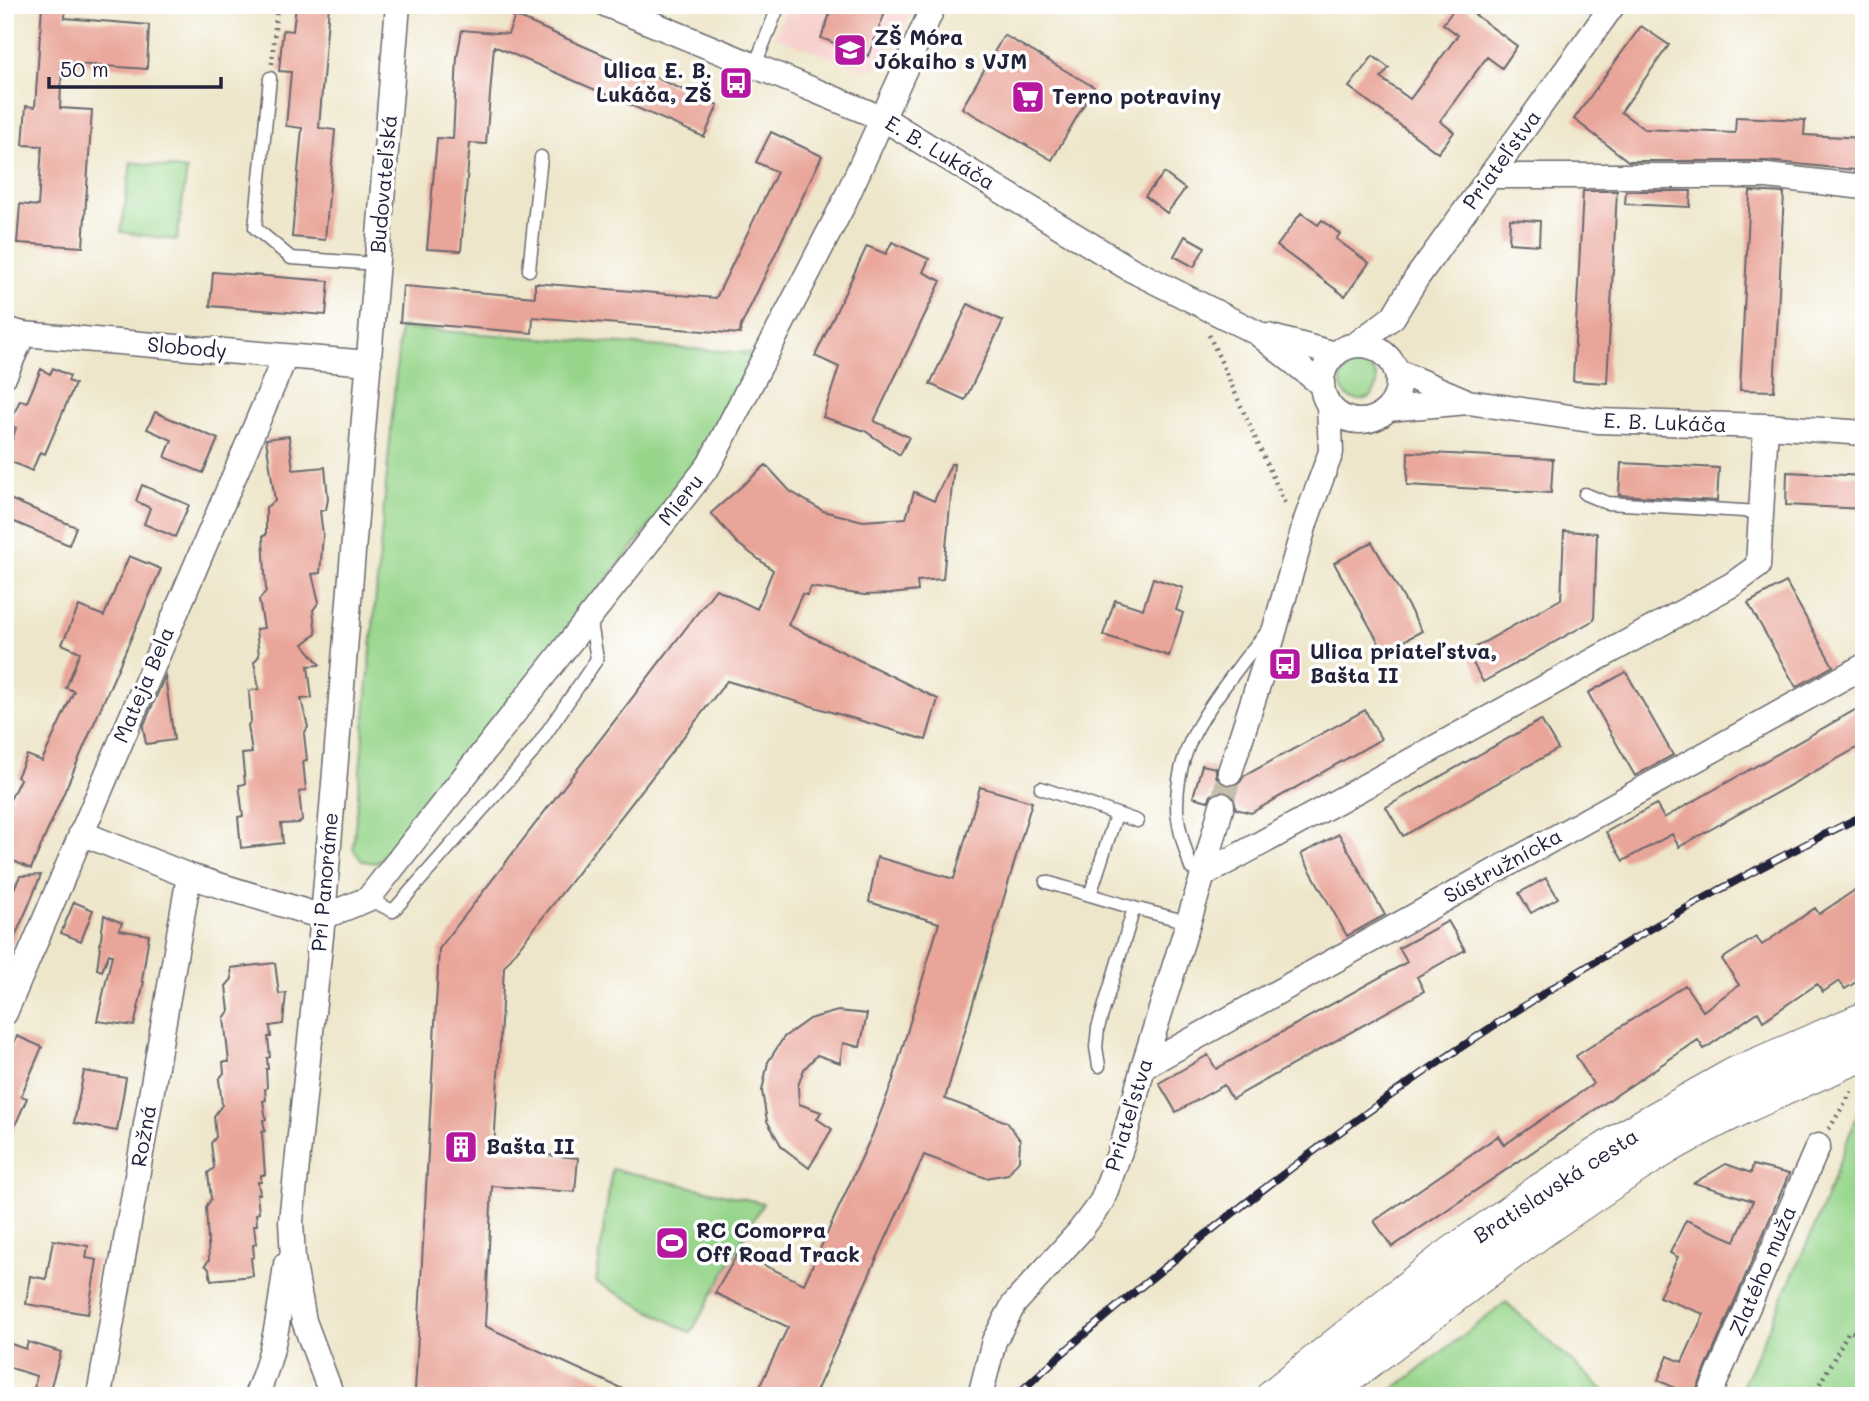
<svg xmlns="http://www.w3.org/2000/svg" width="1869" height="1401" viewBox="0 0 1869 1401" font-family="Mali,sans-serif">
<rect width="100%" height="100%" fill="#fff"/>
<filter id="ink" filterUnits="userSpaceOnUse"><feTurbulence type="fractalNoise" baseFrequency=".0143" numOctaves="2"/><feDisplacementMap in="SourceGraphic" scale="14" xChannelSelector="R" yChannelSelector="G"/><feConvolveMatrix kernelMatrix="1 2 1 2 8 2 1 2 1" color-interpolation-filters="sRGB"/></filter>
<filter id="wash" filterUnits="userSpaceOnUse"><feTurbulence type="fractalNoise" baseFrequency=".00686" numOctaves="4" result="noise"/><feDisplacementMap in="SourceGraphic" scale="28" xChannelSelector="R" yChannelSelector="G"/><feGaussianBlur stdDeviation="1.57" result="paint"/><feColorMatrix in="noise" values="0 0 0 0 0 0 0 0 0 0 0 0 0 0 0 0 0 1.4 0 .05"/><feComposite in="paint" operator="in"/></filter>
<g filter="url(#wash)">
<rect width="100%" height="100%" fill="#eee6ca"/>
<path fill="#f7d0cd" d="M788 5H915L885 62 869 71 775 37Z"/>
<path fill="#96d58a" stroke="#5c7c62" stroke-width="2" d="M131 162 187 170 177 240 121 232Z
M400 328 761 354 685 482 392 848 376 863 362 861 353 849Z
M1341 382a18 18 0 1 1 36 0a18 18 0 1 1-36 0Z
M1864 1096V1396H1738L1817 1221Z
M612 1169 763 1203 691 1333 596 1282Z
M1506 1302 1610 1396H1385Z"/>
<g id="blocks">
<path fill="#e9a599" d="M42 5H66L65 18 149 25 147 69 62 63 60 108 92 110 83 247 17 243 20 204 38 206 42 146 23 145 26 106 35 107Z
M296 5H329L319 128 335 130 325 240 292 237 302 128 286 126 291 72 279 71 283 30 293 31Z
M833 5H888L868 56 821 38Z
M1457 5H1462L1517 46 1502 68 1487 57 1440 121 1454 132 1438 153 1349 87 1373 56 1389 68 1381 78 1410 99 1458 35 1443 24Z
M515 16 718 105 704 137 494 46 486 144 470 143 461 251 427 249 437 138 453 139 457 57 462 30 508 34Z
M1641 26 1669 45 1621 112 1644 129 1735 133 1736 117 1805 120 1804 135 1864 138V171L1767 161H1628L1574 119Z
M1004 35 1094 87 1052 160 962 108Z
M771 132 822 156 741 326 740 334 533 317 532 333 400 322 403 286 535 297V283L716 298 777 172 756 162Z
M1164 173 1185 189 1167 213 1145 196Z
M1583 191H1617L1607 383 1573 381Z
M1626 191H1691L1690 207 1625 204Z
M1750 191 1784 193 1774 391 1740 390Z
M1301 213 1318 225 1322 220 1340 234 1336 239 1369 263 1345 296 1277 246Z
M1510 219 1540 221 1539 245 1509 243Z
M1185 236 1205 247 1194 267 1174 256Z
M892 242 929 259 923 272 941 281 874 421 909 437 900 455 865 431 823 417 839 367 815 356 867 246 886 254Z
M213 272 329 281 326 315 210 306Z
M968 304 1003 321 965 400 930 384Z
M53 368 70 376 68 381 75 384 45 454 40 452 32 471 5 459 16 428 9 425 20 400 27 402 41 369 50 374Z
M155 412 218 439 203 473 165 457 172 440 147 429Z
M289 436 293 470 325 467 328 499 326 510 320 511 323 535 320 573 312 574 319 602 313 610 316 634 303 644 320 665 308 666 312 698 301 699 308 727 304 734 307 760 303 761 306 790 299 792 302 820 299 823 281 824 283 843 241 848 238 817 243 816 239 785 245 784 242 754 252 753 248 725 251 721 249 691 259 689 254 662 259 656 256 629 264 628 259 600 266 591 263 536 266 535V507L275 501 266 439Z
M1408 452 1553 459 1551 493 1407 485Z
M1621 463 1719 468 1717 501 1619 495Z
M951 464H954L943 579 917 581 918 591 890 594 864 595 811 587 807 595 802 594 788 625 938 699 926 740 727 681 504 967 494 1150 578 1158 575 1192 492 1186 485 1326 638 1396H434L415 1391 439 949 716 589 757 609 773 570 737 543 711 513 766 465 790 491 823 511 863 521 906 518 914 492 934 501Z
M1787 472 1864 476V509L1786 505Z
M142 485 189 505 175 537 144 524 150 508 136 501Z
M5 497 76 527 69 545 5 518Z
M1564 531 1597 533 1594 620 1483 682 1467 652 1561 599Z
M1372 542 1422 631 1384 652 1334 563Z
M129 556 161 569 31 869 5 857V810L20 779 17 777 27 755 42 761 74 691 66 688 80 652 62 644 79 606 104 616Z
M1153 578 1183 588 1176 610 1183 613 1169 656 1103 635 1115 600 1143 609Z
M1786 582 1833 666 1796 687 1748 603Z
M1626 672 1673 755 1635 776 1588 693Z
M165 676 174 740 146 744 143 727Z
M1864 705V744L1679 847 1672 834 1623 861 1606 832 1656 804 1664 818Z
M1365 710 1381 739 1251 813 1236 809 1233 795 1225 791 1212 794 1208 801 1193 797 1202 765 1216 768V776L1220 782 1226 786H1234L1240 782 1244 776Z
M1541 720 1558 749 1403 836 1386 807Z
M980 787 1032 802 945 1099 1007 1122 1020 1140 1019 1160 1008 1174 986 1178 924 1155 814 1396H755L788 1327 715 1293 738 1253 804 1284 872 1135 893 1080 939 923 869 902 877 857 954 879Z
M1339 834 1385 915 1347 936 1301 854Z
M41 875 28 907 5 959V907L20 876Z
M1546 878 1558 898 1531 913 1519 893Z
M1864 884V977L1845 989 1839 981 1823 992 1817 984 1763 1021 1758 1012 1704 1049 1698 1040 1392 1247 1374 1221 1498 1136 1504 1145 1593 1084 1576 1056 1685 985 1703 1011 1739 985 1722 959 1756 937 1762 945 1815 908 1819 914Z
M74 902 93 910 81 941 61 933Z
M104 915 122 923 119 930 149 935 142 981 144 982 134 1026 97 1021 112 955 109 954 102 971 97 969Z
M1448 921 1465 950 1417 977 1424 991 1232 1099 1224 1085 1176 1112 1159 1083 1208 1055 1216 1069 1407 962 1399 948Z
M275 963 279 994 286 993 283 1024 270 1026 271 1037H268L270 1057 267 1058 268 1069H266L267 1088 265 1089 266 1100 263 1101 266 1119 263 1120 265 1131 262 1132 265 1175H261V1182H258L260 1194H257L259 1213 256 1214 257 1225H254L256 1244 253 1245 254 1257 251 1258 253 1276 211 1280 209 1269 205 1265 209 1260 206 1207 211 1199 208 1173 214 1168 211 1143 216 1137 214 1116 222 1105 219 1079 224 1073 223 1062H229L224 1018 229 1011 226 986 232 979 231 968Z
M838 1011 867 1014 860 1047 843 1043 840 1063 817 1055 804 1069 798 1086 799 1104 821 1112 817 1119 832 1129 809 1168 782 1147 767 1121 762 1091 768 1062 784 1037 809 1019Z
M17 1036 42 1047 21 1096 27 1098 5 1149V1063Z
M84 1071 126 1078 117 1131 74 1123Z
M1726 1164 1751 1173 1753 1165 1789 1174 1694 1396H1669L1673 1387 1658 1380 1668 1356 1682 1362 1704 1314 1659 1297 1678 1257 1670 1253 1686 1220 1735 1241 1753 1201 1694 1183Z
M53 1240 88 1246 86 1258 97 1260 88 1314 26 1304 30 1276 46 1279Z
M5 1342 26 1349 28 1342 61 1352 48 1396H33L36 1376 5 1366Z"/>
</g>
</g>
<g filter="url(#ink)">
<use href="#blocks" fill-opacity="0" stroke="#69676d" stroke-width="2"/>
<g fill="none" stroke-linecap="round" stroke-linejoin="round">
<path stroke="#c5bfad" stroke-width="24" stroke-dasharray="24 12" stroke-linecap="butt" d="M1222 805 1230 772"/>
<defs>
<path id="lane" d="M755 65 779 5
M270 78 255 228 291 258 377 264
M529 270 541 157
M1585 494 1607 503 1761 512
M1041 788 1137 821
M1203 875 1191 868C1185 848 1177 826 1177 805 1177 786 1181 765 1188 747 1201 714 1243 660 1267 632
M1046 882 1134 908
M1090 895 1116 815
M368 899 393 911 534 751 597 659 590 617
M1099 1066 1096 1047 1098 1028 1134 908 1188 922"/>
<path id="street" d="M607 5 884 119 1130 269 1257 333 1322 385
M1490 176H1767L1864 187
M5 329 23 334 369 363
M1268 336 1336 354
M1355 345 1393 317 1416 279 1613 5
M1322 383a38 38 0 1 1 76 0a38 38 0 1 1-76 0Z
M1396 371 1464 400
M5 375 23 334
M1388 409 1468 402 1597 421 1766 426 1864 433
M1230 772 1266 660 1306 520 1331 452 1329 405
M81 833 189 876 323 917
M1203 875 1733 584 1758 566 1766 426
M323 917 368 899 709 465 843 205 934 5
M5 1013 285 357
M1143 1067 1864 666
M99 1396 189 876
M256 1396C275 1353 280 1309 286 1264
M332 1396 304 1321 293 1259 291 1221 323 917 398 5
M980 1396 994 1341 1014 1304 1079 1232 1102 1201 1124 1140 1143 1067 1203 875 1222 805
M1709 1396 1818 1146"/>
<path id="primary" d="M1275 1396 1443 1262 1541 1192 1634 1133 1735 1076 1864 1021
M1320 1396C1429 1314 1537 1226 1653 1154 1719 1113 1792 1083 1864 1052"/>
</defs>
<use href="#lane" stroke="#69676d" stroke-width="15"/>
<use href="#street" stroke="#69676d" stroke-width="27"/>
<use href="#primary" stroke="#69676d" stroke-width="39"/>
<path stroke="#69676d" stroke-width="4.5" stroke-dasharray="2 5" stroke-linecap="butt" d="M272 64 277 5
M1209 335 1286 506
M1829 1129 1854 1088
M1813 1396 1849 1331 1864 1335"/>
<use href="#lane" stroke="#fff" stroke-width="12"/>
<use href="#street" stroke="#fff" stroke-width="24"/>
<use href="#primary" stroke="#fff" stroke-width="37"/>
<defs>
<path id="rail" d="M1016 1396C1079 1336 1146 1282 1214 1228 1415 1068 1632 928 1864 815"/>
</defs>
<use href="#rail" stroke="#22223b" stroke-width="8"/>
<use href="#rail" stroke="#fff" stroke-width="5" stroke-dasharray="16" stroke-linecap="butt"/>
</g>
</g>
<defs>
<symbol id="school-square" viewBox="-11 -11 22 22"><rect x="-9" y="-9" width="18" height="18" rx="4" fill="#b5179e" stroke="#fff"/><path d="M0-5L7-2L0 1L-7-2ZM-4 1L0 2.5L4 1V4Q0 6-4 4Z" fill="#fff"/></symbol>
<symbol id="bus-square" viewBox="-11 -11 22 22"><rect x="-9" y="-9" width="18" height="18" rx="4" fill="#b5179e" stroke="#fff"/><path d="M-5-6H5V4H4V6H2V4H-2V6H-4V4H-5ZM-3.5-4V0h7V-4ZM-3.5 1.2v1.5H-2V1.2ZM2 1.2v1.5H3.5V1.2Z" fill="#fff"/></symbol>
<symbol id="supermarket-square" viewBox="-11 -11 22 22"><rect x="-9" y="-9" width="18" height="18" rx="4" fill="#b5179e" stroke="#fff"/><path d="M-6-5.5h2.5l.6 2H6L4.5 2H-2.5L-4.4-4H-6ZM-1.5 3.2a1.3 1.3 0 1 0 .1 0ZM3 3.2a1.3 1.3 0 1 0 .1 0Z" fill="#fff"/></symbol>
<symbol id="building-square" viewBox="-11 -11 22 22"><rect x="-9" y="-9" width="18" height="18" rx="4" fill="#b5179e" stroke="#fff"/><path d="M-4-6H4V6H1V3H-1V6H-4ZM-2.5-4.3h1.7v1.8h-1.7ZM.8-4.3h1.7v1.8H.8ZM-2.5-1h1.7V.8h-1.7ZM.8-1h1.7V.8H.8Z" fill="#fff"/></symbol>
<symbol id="stadium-square" viewBox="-11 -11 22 22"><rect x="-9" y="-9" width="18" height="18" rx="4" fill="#b5179e" stroke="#fff"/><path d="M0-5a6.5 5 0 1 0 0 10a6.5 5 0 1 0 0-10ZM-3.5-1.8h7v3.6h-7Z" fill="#fff"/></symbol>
</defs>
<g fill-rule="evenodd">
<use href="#school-square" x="831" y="31" width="38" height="38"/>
<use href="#bus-square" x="717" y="64" width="38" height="38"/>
<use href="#supermarket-square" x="1009" y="78" width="38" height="38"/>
<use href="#bus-square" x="1266" y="645" width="38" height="38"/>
<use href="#building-square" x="442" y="1128" width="38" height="38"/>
<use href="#stadium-square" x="653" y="1224" width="38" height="38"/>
</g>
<g text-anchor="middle" stroke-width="7" stroke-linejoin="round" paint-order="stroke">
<g font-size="21" font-weight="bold" fill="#22223b" stroke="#fff" text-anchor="start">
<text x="874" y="45">ZŠ Móra<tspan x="874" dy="24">Jókaiho s VJM</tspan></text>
<text x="712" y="78" text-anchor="end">Ulica E. B.<tspan x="712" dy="24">Lukáča, ZŠ</tspan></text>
<text x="1052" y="104">Terno potraviny</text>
<text x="1310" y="659">Ulica priateľstva,<tspan x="1310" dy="24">Bašta II</tspan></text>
<text x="486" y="1154">Bašta II</text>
<text x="696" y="1238">RC Comorra<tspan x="696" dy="24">Off Road Track</tspan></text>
</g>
<g font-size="21" fill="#22223b" stroke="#fff">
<text transform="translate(940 153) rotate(31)" y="7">E. B. Lukáča</text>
<text transform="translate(1502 160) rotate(-54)" y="7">Priateľstva</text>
<text transform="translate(384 184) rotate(-85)" y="7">Budovateľská</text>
<text transform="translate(187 348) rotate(5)" y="7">Slobody</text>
<text transform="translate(1665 423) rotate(2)" y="7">E. B. Lukáča</text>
<text transform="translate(681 500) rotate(-52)" y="7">Mieru</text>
<text transform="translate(144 685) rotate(-67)" y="7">Mateja Bela</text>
<text transform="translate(1503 866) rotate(-29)" y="7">Sústružnícka</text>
<text transform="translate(325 882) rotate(-85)" y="7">Pri Panoráme</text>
<text transform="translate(1129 1115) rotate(-73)" y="7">Priateľstva</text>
<text transform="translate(144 1136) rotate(-80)" y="7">Rožná</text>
<text transform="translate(1556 1186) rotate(-33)" y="7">Bratislavská cesta</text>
<text transform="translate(1763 1271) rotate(-67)" y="7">Zlatého muža</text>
</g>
</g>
<rect width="1869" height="1401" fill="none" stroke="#fff" stroke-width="28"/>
<path d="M49 77v10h172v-10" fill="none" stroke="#22223b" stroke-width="3.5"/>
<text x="60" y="77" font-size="21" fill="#22223b" stroke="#ffffff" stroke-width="5" paint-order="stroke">50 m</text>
</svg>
